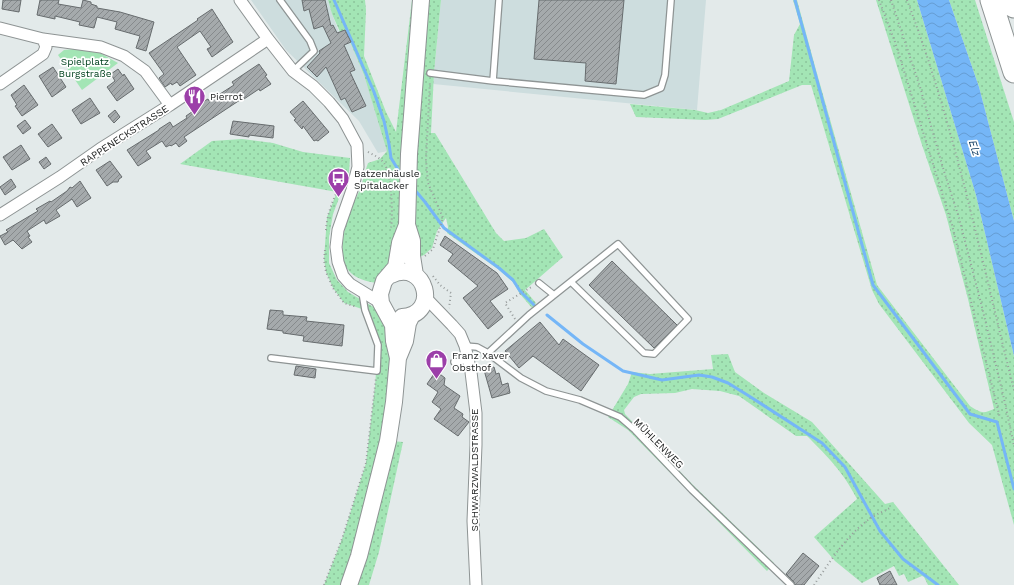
<svg xmlns="http://www.w3.org/2000/svg" width="1014" height="585" viewBox="0 0 1014 585" font-family="'Work Sans',sans-serif">
<defs>
<pattern id="grass-dots" width="8" height="8" patternUnits="userSpaceOnUse"><rect width="8" height="8" fill="#a3e5b5"/><path d="M2 2h.1M6 6h.1" fill="none" stroke="#8cc49b" stroke-width="1.8" stroke-linecap="round"/></pattern>
<pattern id="water-waves" width="16" height="10" patternUnits="userSpaceOnUse"><rect width="16" height="10" fill="#75b6f7"/><path d="M0 5q4-4 8 0t8 0" fill="none" stroke="#659cd3"/></pattern>
<pattern id="building-hatch" width="6" height="6" patternUnits="userSpaceOnUse"><rect width="6" height="6" fill="#a5aaac"/><path d="M-1 1l2-2M0 6l6-6M5 7l2-2" fill="none" stroke="#868a8c"/></pattern>
</defs>
<rect width="100%" height="100%" fill="#e3eaea"/>
<path fill="#cdddde" d="M251 0H328L332 14 339 32 345 30 364 75 388 151 378 153 359 121 286 50Z
M441 0H706L697 110 433 84Z"/>
<path fill="url(#grass-dots)" d="M328 0H365L366 10 364 56 386 112 396 132 412 0H441L434 73 431 133H435L496 233 504 241 526 238 544 229 563 257 525 290 536 303 532 308 520 294 513 282 498 269 447 233 448 227 446 218 437 231 432 248 424 255 409 262 394 261 376 283C366 281 356 279 349 271 337 258 344 229 349 214 351 206 357 198 360 189 363 181 365 171 368 163L380 159 387 151 364 75 345 30 340 32 332 14Z
M793 0H797L816 70 877 285 970 406C981 413 983 414 994 409L968 299 946 215 921 142 876 0H917L976 195 1014 356V525L992 445 969 423 879 304 872 290 811 85H802L718 119 705 120 636 117 630 104 695 110 708 113 721 110 789 81 794 35 800 24Z
M949 0H975L1014 122V221L979 87Z
M242 139 273 143 303 152 350 158 349 172 333 214 329 237V263L337 280 348 292 377 309 390 331 389 376 381 440 403 442 379 552 369 585H324L342 539 366 463 375 386 378 345 365 310 344 303 333 288 326 272 324 259 327 217 337 192 180 164 212 141Z
M728 354 735 372 764 393 812 422 885 504 893 502 959 585H928L924 577 922 576 908 582 904 574 899 576 894 566 862 583 835 561 814 537 857 499C843 472 829 458 807 436H796L739 396 720 391 692 389 675 393 641 394 634 397 624 410 625 414 693 485 774 563 767 571 628 430 608 417 628 384 632 372 650 374 713 369 711 355Z"/>
<path fill="#a3e5b5" d="M75 49 100 53 118 63 82 90 58 55 64 50Z"/>
<path fill="url(#water-waves)" d="M917 0H949L979 87 1014 221V356L976 195Z"/>
<g fill="none" stroke-linecap="round" stroke-linejoin="round">
<path stroke="#75b6f7" stroke-width="3" d="M334 0 374 92 384 121 389 144 391 158 402 176
M795 0 873 285 970 414 997 422 1014 489
M414 189 425 202 444 228 499 268 513 280 520 291 534 305
M547 315 583 344 623 371 662 380 699 375 712 377 728 383 749 396 822 443 845 467 880 531 903 559 938 585"/>
</g>
<path fill="url(#building-hatch)" stroke="#676c6e" d="M3 0H21L19 12 2 9Z
M40 0H59L58 4 81 8 83 0 91 2V4L97 6V8L120 12 154 22 146 51 136 48 140 36 115 29 117 22 97 17 94 28 79 25 80 22 55 16V19L37 15Z
M302 0H325L331 26 333 25 337 33 345 30 351 42 344 45 355 70 350 72 366 106 352 112 345 98 341 100 326 67 317 77 307 67 320 53 319 51 331 43 323 26 314 29 309 9 304 11Z
M539 0H624L616 84 585 81 586 63 534 59Z
M212 9 233 42 212 57 207 49 211 47 200 31 177 47 196 75 180 86 177 82 172 85 171 83 165 87 159 78 164 74 149 53 198 20 197 19Z
M259 64 267 75 265 76 271 84 260 91 259 89 244 99 243 98 184 137 187 141 179 147 176 143 171 146 170 145 166 147 162 141 146 151 151 158 138 166 127 150 159 130V129L170 122 173 127 187 118 186 116 199 107 197 105 208 99 209 101 234 85 232 82Z
M53 67 66 87 52 97 39 76Z
M118 69 123 76 124 74 134 89 117 101 107 87 115 81 111 74Z
M24 85 38 105 22 116 15 106 17 105 11 95Z
M90 98 100 113 81 124 72 110Z
M303 101 329 132 318 141 316 140 314 141 303 126 302 129 294 120 296 119 290 112Z
M115 110 120 117 114 123 108 116Z
M25 120 31 128 23 134 17 126Z
M233 121 274 126 273 138 249 135V137L230 134Z
M52 124 62 138 48 147 38 134Z
M21 145 30 159 12 170 3 157Z
M46 157 51 164 44 169 39 162Z
M110 161 122 177 119 179 118 182H113L107 186 96 170Z
M11 179 16 187 5 195 0 187Z
M80 181 91 198 77 207 72 199 56 210 60 216 46 224 44 220 27 231 30 236 28 237 32 242 22 249 13 240 5 245 0 236 8 232 6 230 38 211 36 209 50 201 51 202 67 191 70 187 72 188Z
M445 236 497 273 508 289 490 301 503 317 488 329 463 298 478 286 448 261 453 254 440 245Z
M612 261 677 325 654 348 589 285Z
M270 310 283 311V315L307 317 306 321 344 325 342 346 303 341 304 336 283 333V331L267 329Z
M540 322 559 345 563 339 599 365 581 391 533 356 519 368 505 351Z
M296 366 316 369 315 378 294 375Z
M494 367 496 374 499 373 502 385 508 383 510 393 492 398 484 370Z
M436 371 445 378 444 385 460 396 454 408 463 414 462 417 469 422 458 436 434 419 441 409 432 402 438 392 427 384Z
M803 553 819 566 804 585H795L794 582 786 574Z
M890 571 897 585H880L877 578Z"/>
<g fill="none" stroke-linecap="round" stroke-linejoin="round">
<defs>
<path id="lane" d="M280 0 310 41 314 51 293 71
M430 73 493 81 499 0
M493 81 644 95 661 88 665 75 671 0
M539 283 554 295
M465 346 477 347 488 353 521 378 546 391 580 400 620 417 635 430 692 490 791 585
M488 353 529 315 618 244 688 319 654 354 644 353 571 282
M271 358 377 371 378 345 365 310 362 292
M454 362 468 360"/>
<path id="street" d="M240 0 268 39 293 71 313 86 329 102 343 119 357 145 358 167 352 190 338 230 336 247 338 262 343 276 350 284 381 303
M0 28 43 39 101 47 124 56 145 71 170 105
M0 84 43 54 46 47 43 39
M0 215 60 177 100 149 170 105 268 39
M426 298 452 325 460 334 465 346 471 372 476 413V445L473 521 476 585"/>
<path id="secondary" d="M407 225 412 241V256L415 275
M391 275C426 258 441 315 402 317
M398 358 394 341 393 325 381 303 380 294 384 281 396 267 400 243 407 225 409 154 421 0
M349 585 359 556 388 441 394 402 398 358 405 341 408 323 412 315"/>
<path id="highway" d="M991 0 1014 72
M1011 0 1014 7"/>
</defs>
<use href="#lane" stroke="#8e9494" stroke-width="8"/>
<use href="#street" stroke="#8e9494" stroke-width="13"/>
<use href="#secondary" stroke="#8e9494" stroke-width="18"/>
<use href="#highway" stroke="#8e9494" stroke-width="23"/>
<path stroke="#979c9c" stroke-width="2" stroke-dasharray="1 3" stroke-linecap="butt" d="M879 0 895 42 952 225 1000 418
M891 0 920 87 943 168 959 218 982 307 1005 403 1014 446
M907 0C955 126 981 259 1014 390
M368 152C374 155 380 158 384 163 392 174 393 215 391 228
M326 230C327 213 334 196 343 181
M325 250 324 260 326 272 333 288 344 303 357 307
M425 256 433 249 443 218 428 183 426 160 430 81
M433 276 440 285 451 293 449 308
M515 319 505 303 533 286
M324 585 342 539 366 463 376 378
M814 585C829 563 846 536 868 520 874 515 883 512 890 508"/>
<use href="#lane" stroke="#fff" stroke-width="5.5"/>
<use href="#street" stroke="#fff" stroke-width="11"/>
<use href="#secondary" stroke="#fff" stroke-width="16"/>
<use href="#highway" stroke="#fff" stroke-width="21"/>
</g>
<defs>
<symbol id="restaurant-pin" viewBox="-11 -11 22 30"><path d="M0 17L-7.5 6A9.5 9.5 0 1 1 7.5 6Z" fill="#9c3fa9" stroke="#fff"/><path d="M-5-6h1v4h1v-4h1v4h1v-4h1v5L-1.5 .5V6h-2V.5L-5-1ZM5-6V6H3V1.5H1.5Q1.5-4 5-6Z" fill="#fff"/></symbol>
<symbol id="bus-pin" viewBox="-11 -11 22 30"><path d="M0 17L-7.5 6A9.5 9.5 0 1 1 7.5 6Z" fill="#9c3fa9" stroke="#fff"/><path d="M-5-6H5V4H4V6H2V4H-2V6H-4V4H-5ZM-3.5-4V0h7V-4ZM-3.5 1.2v1.5H-2V1.2ZM2 1.2v1.5H3.5V1.2Z" fill="#fff"/></symbol>
<symbol id="shop-pin" viewBox="-11 -11 22 30"><path d="M0 17L-7.5 6A9.5 9.5 0 1 1 7.5 6Z" fill="#9c3fa9" stroke="#fff"/><path d="M-5-2.5h2.3a2.7 3.5 0 0 1 5.4 0H5L5.5 6h-11ZM-1.5-2.5h3a1.5 2.3 0 0 0-3 0Z" fill="#fff"/></symbol>
</defs>
<g fill-rule="evenodd">
<use href="#restaurant-pin" x="182" y="84" width="25" height="34"/>
<use href="#bus-pin" x="326" y="166" width="25" height="34"/>
<use href="#shop-pin" x="424" y="348" width="25" height="34"/>
</g>
<g text-anchor="middle" stroke-width="3.5" stroke-linejoin="round" paint-order="stroke">
<g font-size="10" fill="#00421e" stroke="#fff">
<text x="85" y="65">Spielplatz<tspan x="85" dy="12">Burgstraße</tspan></text>
</g>
<g font-size="10" fill="#212323" stroke="#fff" text-anchor="start">
<text x="210" y="100">Pierrot</text>
<text x="354" y="177">Batzenhäusle<tspan x="354" dy="12">Spitalacker</tspan></text>
<text x="452" y="359">Franz Xaver<tspan x="452" dy="12">Obsthof</tspan></text>
</g>
<g font-size="10" fill="#212323" stroke="#fff">
<text transform="translate(124 135) rotate(-33)" y="4">RAPPENECKSTRASSE</text>
<text transform="translate(659 443) rotate(45)" y="4">MÜHLENWEG</text>
<text transform="translate(474 470) rotate(-90)" y="4">SCHWARZWALDSTRASSE</text>
</g>
<g font-size="11" font-style="italic" fill="#003058" stroke="#fff">
<text transform="translate(975 148) rotate(73)" y="4">Elz</text>
</g>
</g>
</svg>
